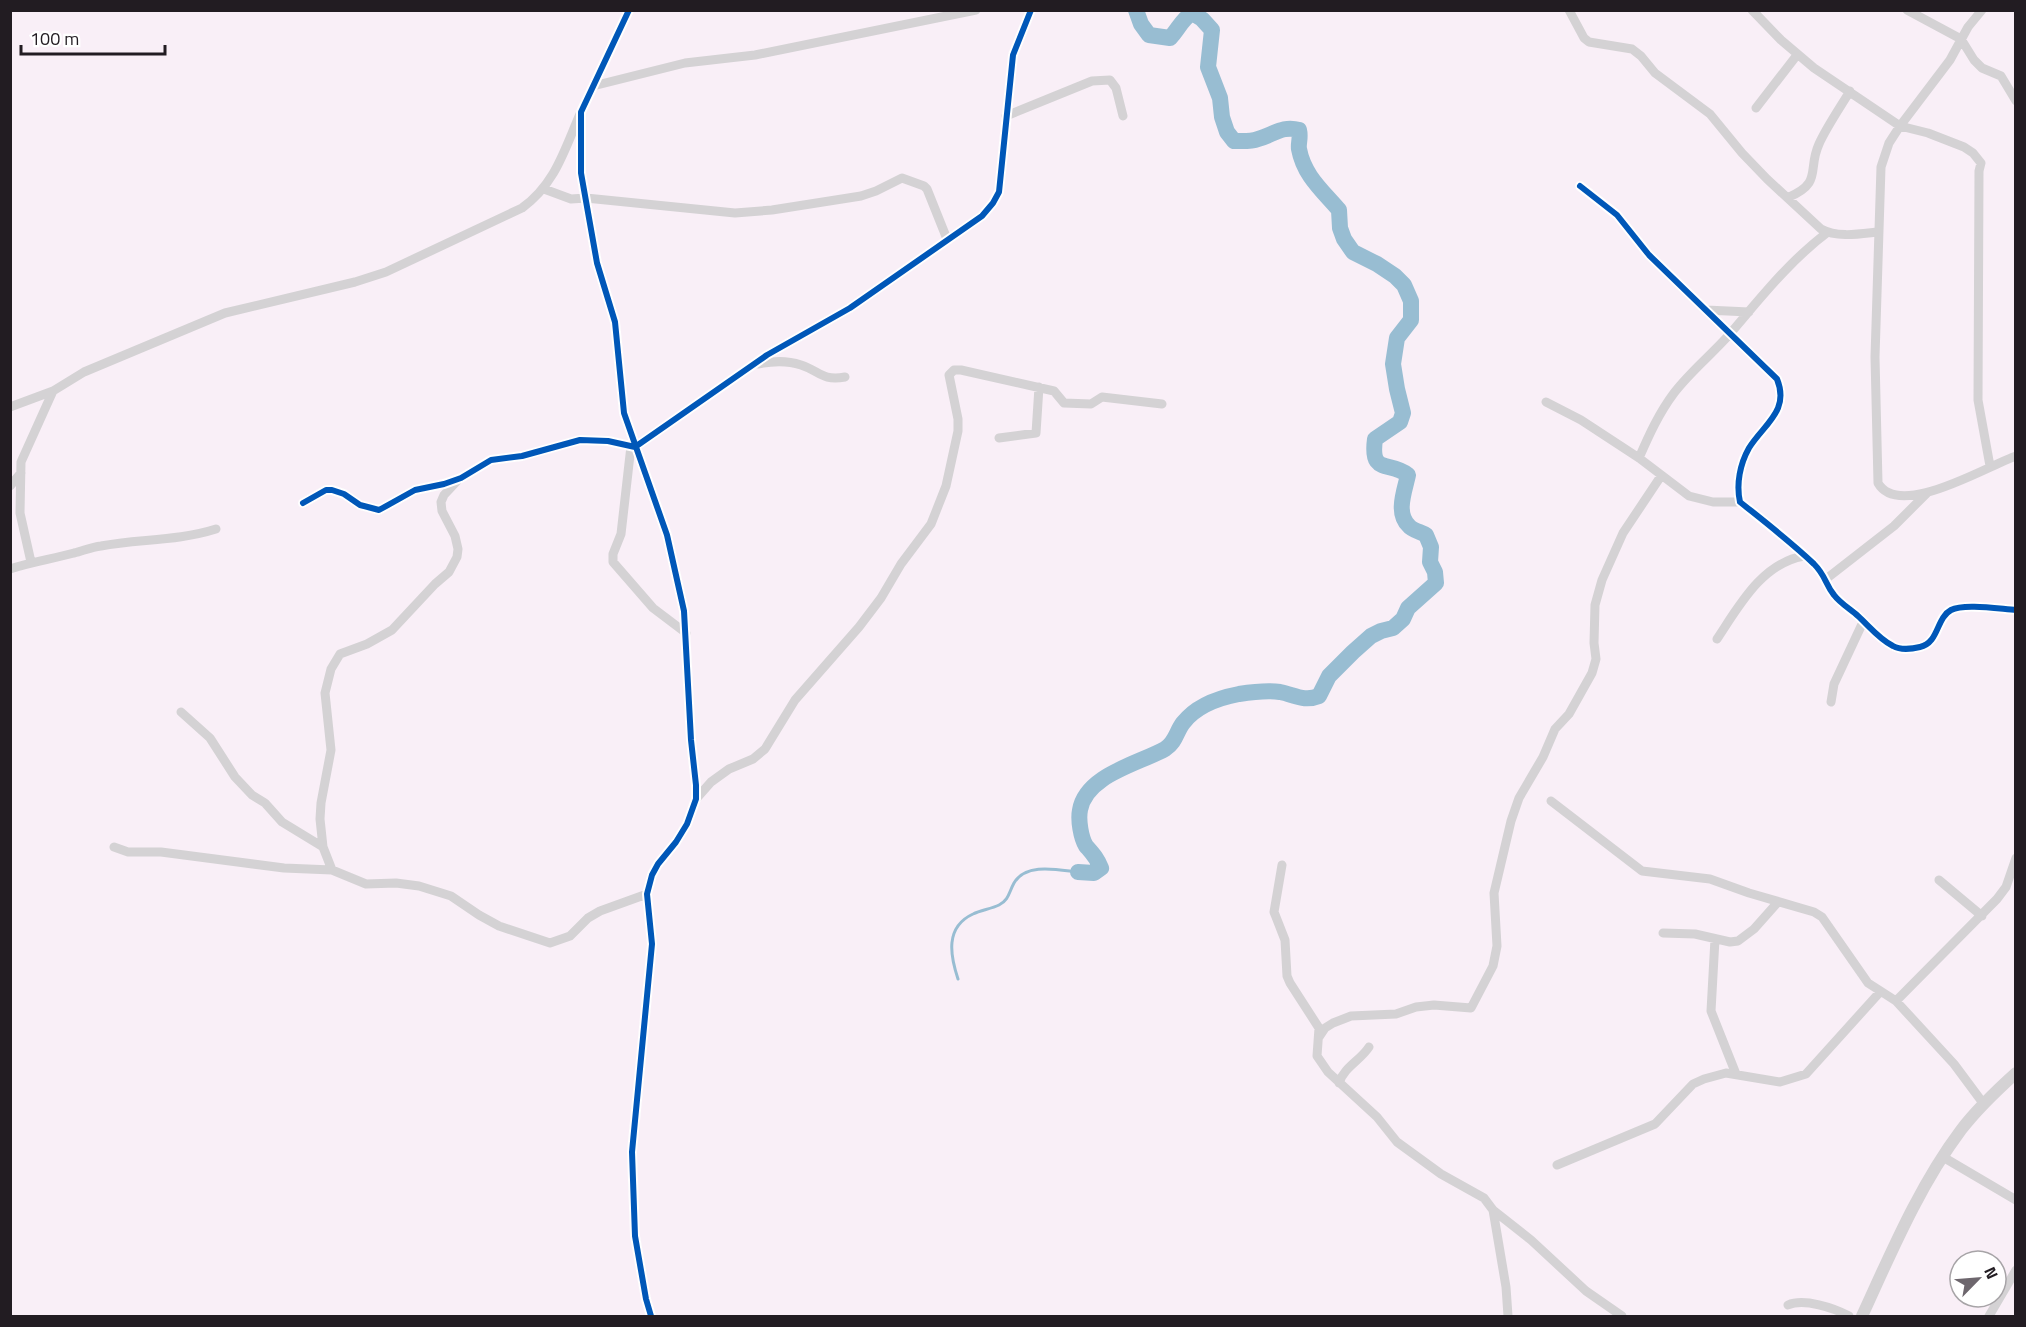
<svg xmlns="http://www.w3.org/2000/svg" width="2026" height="1327" viewBox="0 0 2026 1327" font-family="'Titillium Web',sans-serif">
<rect width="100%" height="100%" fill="#f9eff7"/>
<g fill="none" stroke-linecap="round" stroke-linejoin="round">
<path stroke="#98bdd2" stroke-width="3" d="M958 979C950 955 945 927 973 914 981 910 991 909 999 905 1009 900 1009 892 1014 883 1026 862 1059 870 1078 872"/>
<path stroke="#98bdd2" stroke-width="16" d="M1078 872 1094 873 1101 868C1097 858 1093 854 1086 846 1081 838 1078 820 1080 810 1086 775 1138 764 1165 749 1176 742 1176 732 1183 723 1196 706 1218 698 1239 694 1252 692 1266 690 1280 692 1295 695 1304 702 1319 696L1329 676 1353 652 1371 636 1381 631 1393 628 1403 619 1408 608 1436 583 1435 572 1430 562 1431 547 1426 535C1421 532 1412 530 1409 526 1395 513 1405 490 1408 475 1389 460 1370 476 1375 439L1400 422 1403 413 1397 389 1393 364 1397 338 1411 320V301L1404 285 1395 276 1377 264 1353 252 1344 239 1340 228 1339 210C1323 191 1304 176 1299 149 1298 143 1301 138 1299 130 1283 125 1273 135 1258 139 1250 142 1242 141 1234 141L1227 132 1222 117 1220 98 1208 67 1212 30 1202 19 1192 13C1182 19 1178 30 1170 38L1149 35 1141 24 1136 10"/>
<path stroke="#d4d2d4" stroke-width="9" d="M629 10 581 112V173L597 263 615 322 624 413 667 535 684 611 691 740 696 785V799L687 824 676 842 658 864 652 875 647 894 652 944 632 1152 635 1236 646 1299 651 1316
M1569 10 1584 38 1589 42 1632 49 1641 56 1655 73 1710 114 1742 153 1767 179 1821 229C1838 238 1859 234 1878 232
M1752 10 1781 40 1814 68 1900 126 1928 133 1964 147 1973 153 1981 163 1979 171 1978 400 1990 466
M1907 10 1961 39 1974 60 1982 68 2001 76 2016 101
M1982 10 1968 27 1950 60 1900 126 1889 143 1881 167 1875 357 1878 483C1899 520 1987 466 2016 456
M593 86 685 63 755 55 976 10
M1756 108 1797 55
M1006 116 1092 81 1110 80 1116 88 1123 116
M1580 186 1617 215 1649 255 1777 379C1790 411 1764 424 1749 448 1740 464 1736 484 1740 502 1765 522 1791 542 1814 564 1826 576 1825 584 1834 595 1840 603 1850 609 1858 616 1869 626 1879 639 1893 646 1900 650 1912 649 1920 647 1939 643 1936 618 1951 610 1964 603 2000 609 2016 610
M544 189 571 199 586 198 735 213 772 210 861 196 876 191 902 178 924 186 927 189 947 239
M1789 197C1823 182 1807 170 1819 144 1826 128 1841 106 1850 91
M1706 310 1749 312
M758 364C773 361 786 360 801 365 820 371 821 381 845 377
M1546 402 1581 420 1639 458 1689 496 1713 502H1740
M10 407 53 391 84 372 225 313 355 282 386 272 522 208C555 184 564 151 580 114
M999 438 1036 433 1039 387
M631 446 621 534 613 554V562L653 608 686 633
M1639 458C1649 435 1659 413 1674 393 1690 372 1711 355 1728 336 1760 299 1788 262 1828 232
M10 486 21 473
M303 503 326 490H332L344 494 360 505 379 510 415 490 444 484 461 478 491 460 522 456 580 440 608 441 635 447 767 355 850 308 982 216 993 203 999 192 1013 55 1031 10
M31 562 20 513 21 462 53 391
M10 569C31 562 52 559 74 553 83 551 91 547 101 546 139 539 178 541 216 529
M1826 579 1894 526 1927 493
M1717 639C1739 606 1762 563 1804 556
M1831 702 1834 684 1863 622
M181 712 210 738 235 777 252 795 265 803 282 822 323 847
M696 799 711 782 729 769 753 759 765 749 795 700 859 627 881 598 901 564 931 524 946 486 958 431V419L949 375 954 370H961L1054 391 1064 403 1091 404 1102 397 1162 404
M1551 801 1642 871 1710 879 1749 893 1814 912 1822 917 1868 983 1896 1001 1954 1064 1983 1103
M114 847 128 852H161L284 868 332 870 366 884 396 883 419 886 451 896 479 915 499 926 550 943 570 936 588 918 600 911 647 894
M1282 865 1274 912 1285 940 1287 976 1290 983 1319 1028 1317 1056 1328 1072 1377 1117 1397 1142 1441 1174 1484 1198 1493 1210 1506 1287 1508 1316
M332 870 323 847 320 819 321 803 331 750 325 693 331 669 340 654 367 644 392 630 435 584 449 572 457 557 458 549 455 536 442 511 441 502 444 495 458 480
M1939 880 1982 916
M1663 933 1695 934 1730 942 1738 941 1754 929 1778 902
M1715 939 1711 1011 1736 1074
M1896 1001 1997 899 2006 887 2016 858
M1319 1037 1325 1028 1333 1023 1351 1016 1396 1014 1416 1007 1434 1005 1471 1008 1493 966 1497 946 1494 893 1511 821 1519 798 1543 757 1555 729 1569 714 1592 673 1596 659 1594 643 1595 605 1602 580 1623 533 1661 476
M1339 1083C1344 1067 1361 1060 1369 1047
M1943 1157 2016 1200
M1557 1165 1655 1124 1693 1084 1704 1079 1726 1073 1780 1082 1806 1074 1880 992
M1493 1210 1531 1240 1586 1291 1622 1316
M1788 1305C1804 1298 1834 1308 1849 1316
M1989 1316 2016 1270"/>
<path stroke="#d4d2d4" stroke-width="12" d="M1862 1316C1891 1253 1919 1186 1961 1130 1977 1109 1996 1091 2016 1073"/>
<defs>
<path id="cycleway" d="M629 10 581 112V173L597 263 615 322 624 413 667 535 684 611 691 740 696 785V799L687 824 676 842 658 864 652 875 647 894 652 944 632 1152 635 1236 646 1299 651 1316
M1580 186 1617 215 1649 255 1777 379C1790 411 1764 424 1749 448 1740 464 1736 484 1740 502 1765 522 1791 542 1814 564 1826 576 1825 584 1834 595 1840 603 1850 609 1858 616 1869 626 1879 639 1893 646 1900 650 1912 649 1920 647 1939 643 1936 618 1951 610 1964 603 2000 609 2016 610
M303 503 326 490H332L344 494 360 505 379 510 415 490 444 484 461 478 491 460 522 456 580 440 608 441 635 447 767 355 850 308 982 216 993 203 999 192 1013 55 1031 10"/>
</defs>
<use href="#cycleway" stroke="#fff" stroke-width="10"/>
<use href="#cycleway" stroke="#0057b8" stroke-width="6"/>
</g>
<rect width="2026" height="1327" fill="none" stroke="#221c22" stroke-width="24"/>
<g transform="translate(1978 1279) rotate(65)"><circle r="28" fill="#ffffff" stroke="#a7a4a7" stroke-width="1.5"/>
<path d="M0-4.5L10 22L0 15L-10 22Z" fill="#6d666d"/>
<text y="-9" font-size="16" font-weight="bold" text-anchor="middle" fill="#221c22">N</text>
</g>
<path d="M21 45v9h144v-9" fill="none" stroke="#221c22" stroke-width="3"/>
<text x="30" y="45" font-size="18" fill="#221c22" stroke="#ffffff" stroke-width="4.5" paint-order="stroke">100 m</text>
</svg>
